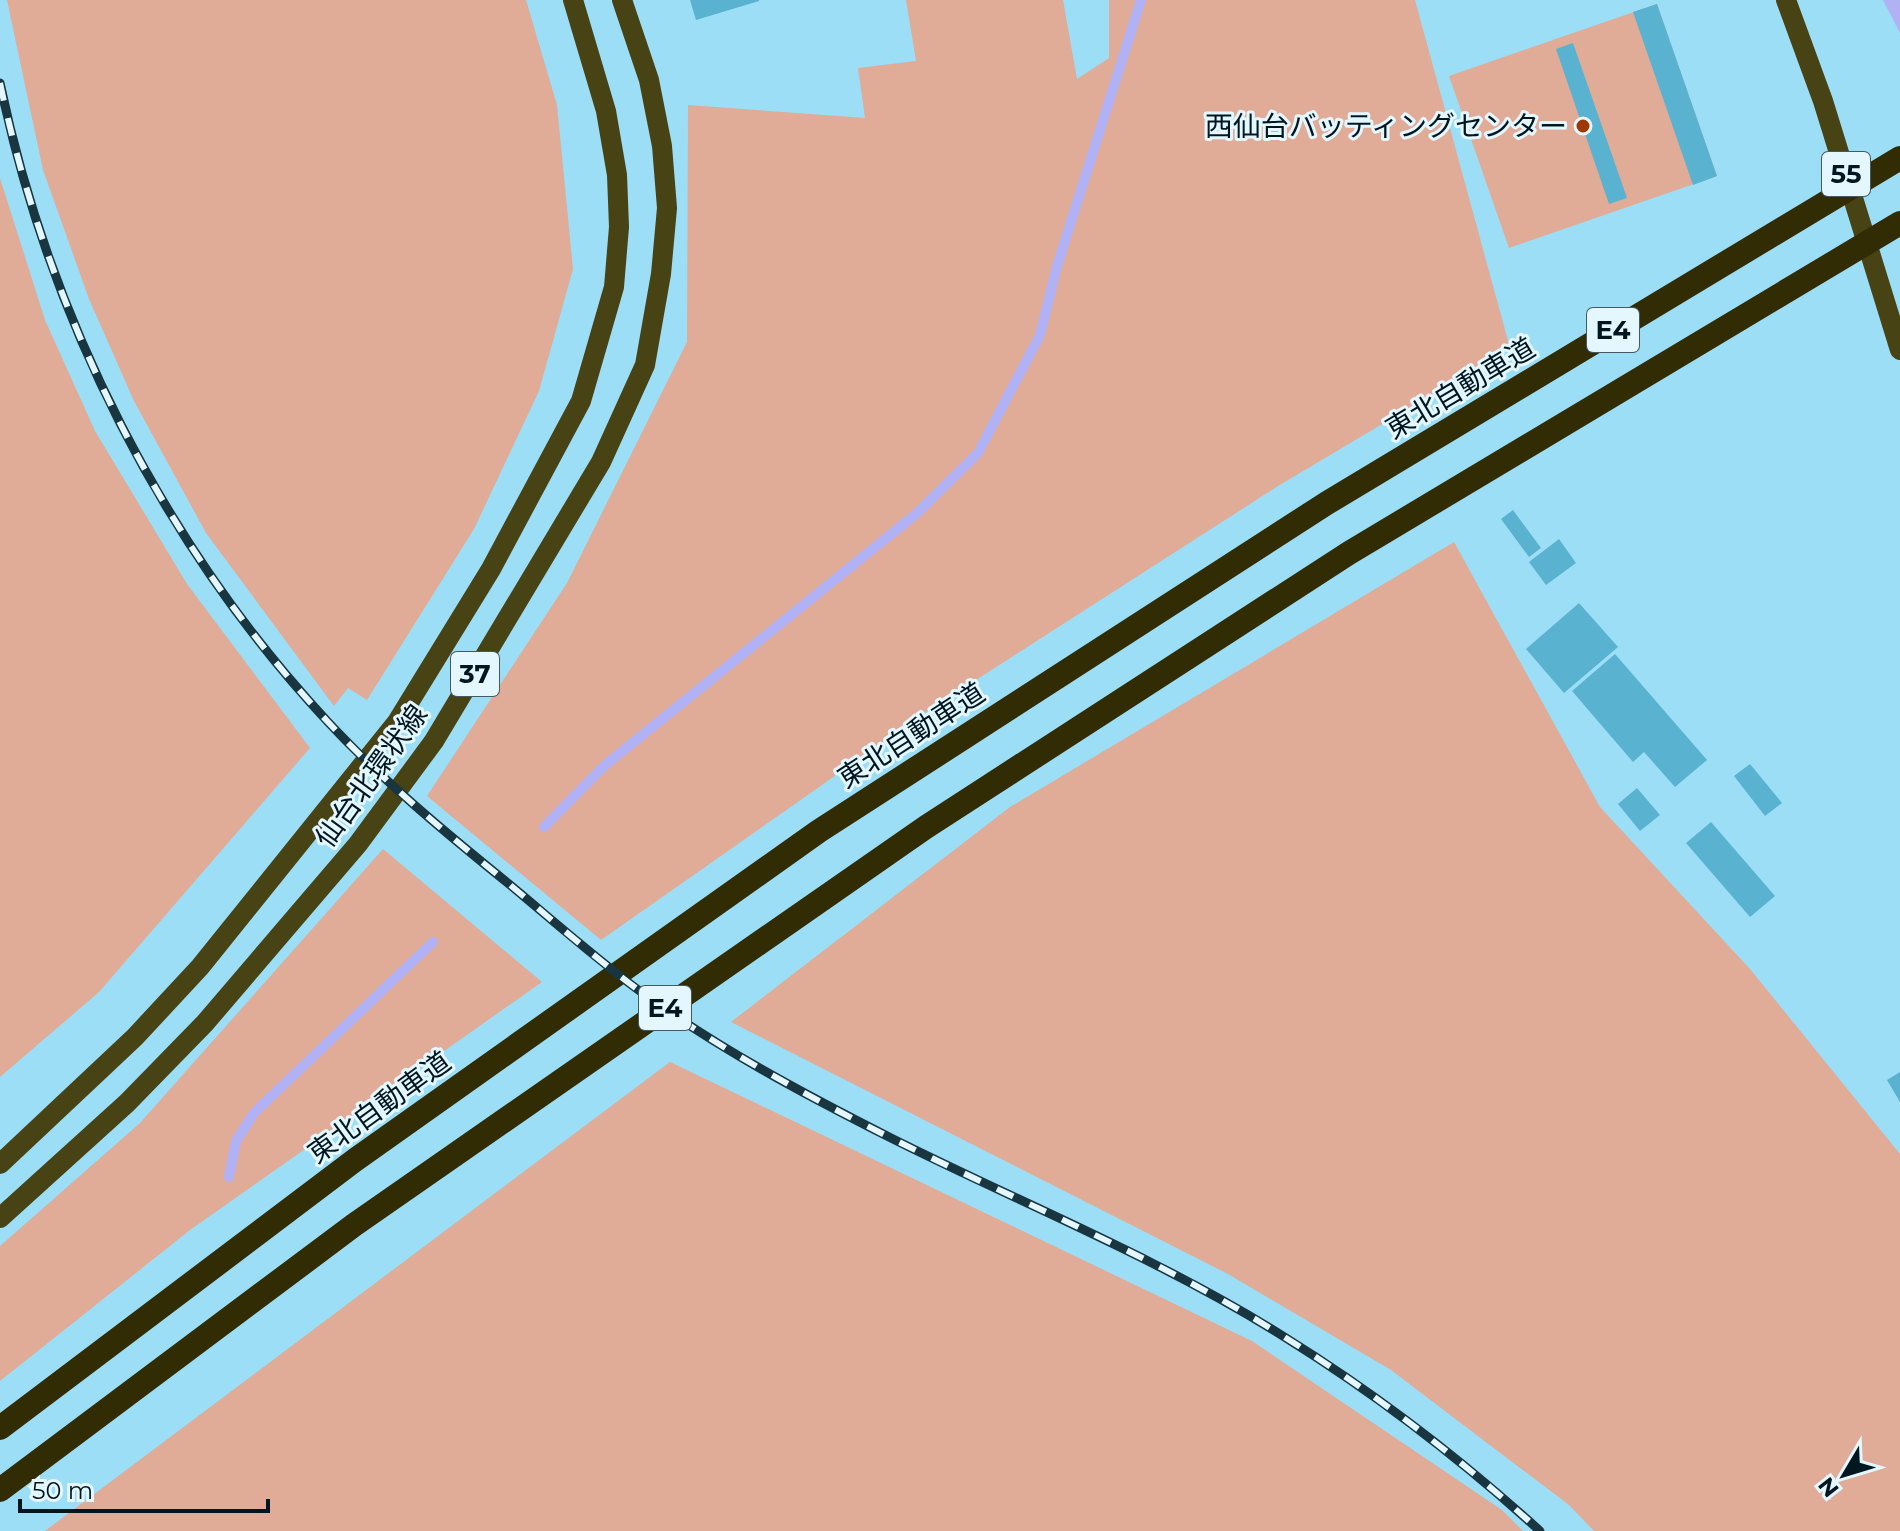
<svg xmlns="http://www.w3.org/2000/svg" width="1900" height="1531" viewBox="0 0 1900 1531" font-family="Montserrat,'Noto Sans JP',sans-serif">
<rect width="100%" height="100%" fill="#9cdef6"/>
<path fill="#e0ab97" d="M7 0H526L557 105 573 269 539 391 474 529 367 700 348 688 334 706 206 533 134 401 89 299 43 170Z
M906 0H1063L1077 79 1109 58V0H1415L1510 348 1278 486 926 712 601 940 427 796 567 583 687 342 688 105 865 118 858 68 916 61Z
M1657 4 1717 176 1509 248 1449 76Z
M0 178 45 320 95 431 187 584 310 748 99 992 0 1077Z
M1454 542 1600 807 1750 969 1900 1154V1531H1594L1569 1505 1391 1370 1228 1274 731 1022 1010 807Z
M383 849 542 982 190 1230 0 1381V1246L140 1123Z
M670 1062 1252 1341 1502 1510 1523 1531H45Z"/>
<path fill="#b0b2f5" d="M1883 0H1900V33Z"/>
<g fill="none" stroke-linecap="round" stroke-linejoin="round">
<path stroke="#b0b2f5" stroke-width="10" d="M544 827 604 766 916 514 978 453 1040 335 1057 266 1141 0
M229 1177 236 1141 254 1113 433 942"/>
</g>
<path fill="#59b2d0" d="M690 0H759V1L696 20Z
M1657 4 1717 176 1693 185 1633 12Z
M1573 43 1627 198 1609 204 1556 49Z
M1513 510 1541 548 1529 557 1501 519Z
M1559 539 1576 563 1546 585 1529 562Z
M1579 603 1618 647 1564 693 1526 649Z
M1615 654 1707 760 1675 787 1644 752 1633 762 1572 691Z
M1750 764 1782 803 1765 816 1734 776Z
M1637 788 1660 815 1640 831 1618 804Z
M1711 822 1775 896 1750 917 1686 843Z
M1900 1072V1102L1887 1080Z"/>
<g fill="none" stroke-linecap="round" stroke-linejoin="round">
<path stroke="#484314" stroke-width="20" d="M1786 0 1823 101 1900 350
M0 1164 135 1037 200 967 397 722 491 569 581 401 614 287 619 227 617 175 606 111 573 0
M0 1218 127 1103 205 1023 358 844 434 741 601 462 645 365 661 274 667 208 662 146 649 80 622 0"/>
<path stroke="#312c04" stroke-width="24" d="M0 1428 355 1160 819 831 1327 503 1900 158
M0 1490 354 1225 926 827 1349 553 1900 223"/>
<defs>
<path id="rail" d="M0 83C49 318 164 546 328 722 383 781 446 833 509 884 551 919 593 956 637 989 715 1047 806 1095 893 1139 1023 1204 1163 1260 1286 1338 1376 1394 1462 1460 1540 1531"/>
</defs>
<use href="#rail" stroke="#183540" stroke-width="9"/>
<use href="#rail" stroke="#e4f7fe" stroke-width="6" stroke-dasharray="18" stroke-linecap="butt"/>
</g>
<circle fill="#9e3a01" stroke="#e4f7fe" stroke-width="3" cx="1583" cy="126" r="8"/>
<g text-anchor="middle" stroke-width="6" stroke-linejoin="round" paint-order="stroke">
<g fill="#e4f7fe" stroke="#445a62" stroke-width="2">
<rect x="1822" y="152" width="48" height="44" rx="6"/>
<rect x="1587" y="308" width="52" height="44" rx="6"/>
<rect x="451" y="652" width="48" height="44" rx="6"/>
<rect x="639" y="986" width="52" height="44" rx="6"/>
</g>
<g font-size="26" font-weight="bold" fill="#00171f">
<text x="1846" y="183">55</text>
<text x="1613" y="339">E4</text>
<text x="475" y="683">37</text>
<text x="665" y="1017">E4</text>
</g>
<g font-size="28" fill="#00171f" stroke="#e4f7fe" text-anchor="end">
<text x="1567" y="136">西仙台バッティングセンター</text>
</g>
<g font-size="28" fill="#00171f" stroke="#e4f7fe">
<text transform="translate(1460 388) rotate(-31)" y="10">東北自動車道</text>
<text transform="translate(911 735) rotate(-33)" y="10">東北自動車道</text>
<text transform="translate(371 776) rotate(-54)" y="10">仙台北環状線</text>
<text transform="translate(379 1107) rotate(-36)" y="10">東北自動車道</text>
</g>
</g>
<g transform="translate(1844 1475) rotate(232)" stroke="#e4f7fe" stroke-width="6" paint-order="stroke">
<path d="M0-6L14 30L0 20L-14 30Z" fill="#00171f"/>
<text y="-12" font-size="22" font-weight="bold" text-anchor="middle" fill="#00171f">N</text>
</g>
<path d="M20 1499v12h248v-12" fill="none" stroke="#00171f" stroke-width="4"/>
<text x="32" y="1499" font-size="24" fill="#00171f" stroke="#e4f7fe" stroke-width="6" paint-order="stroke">50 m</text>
</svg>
